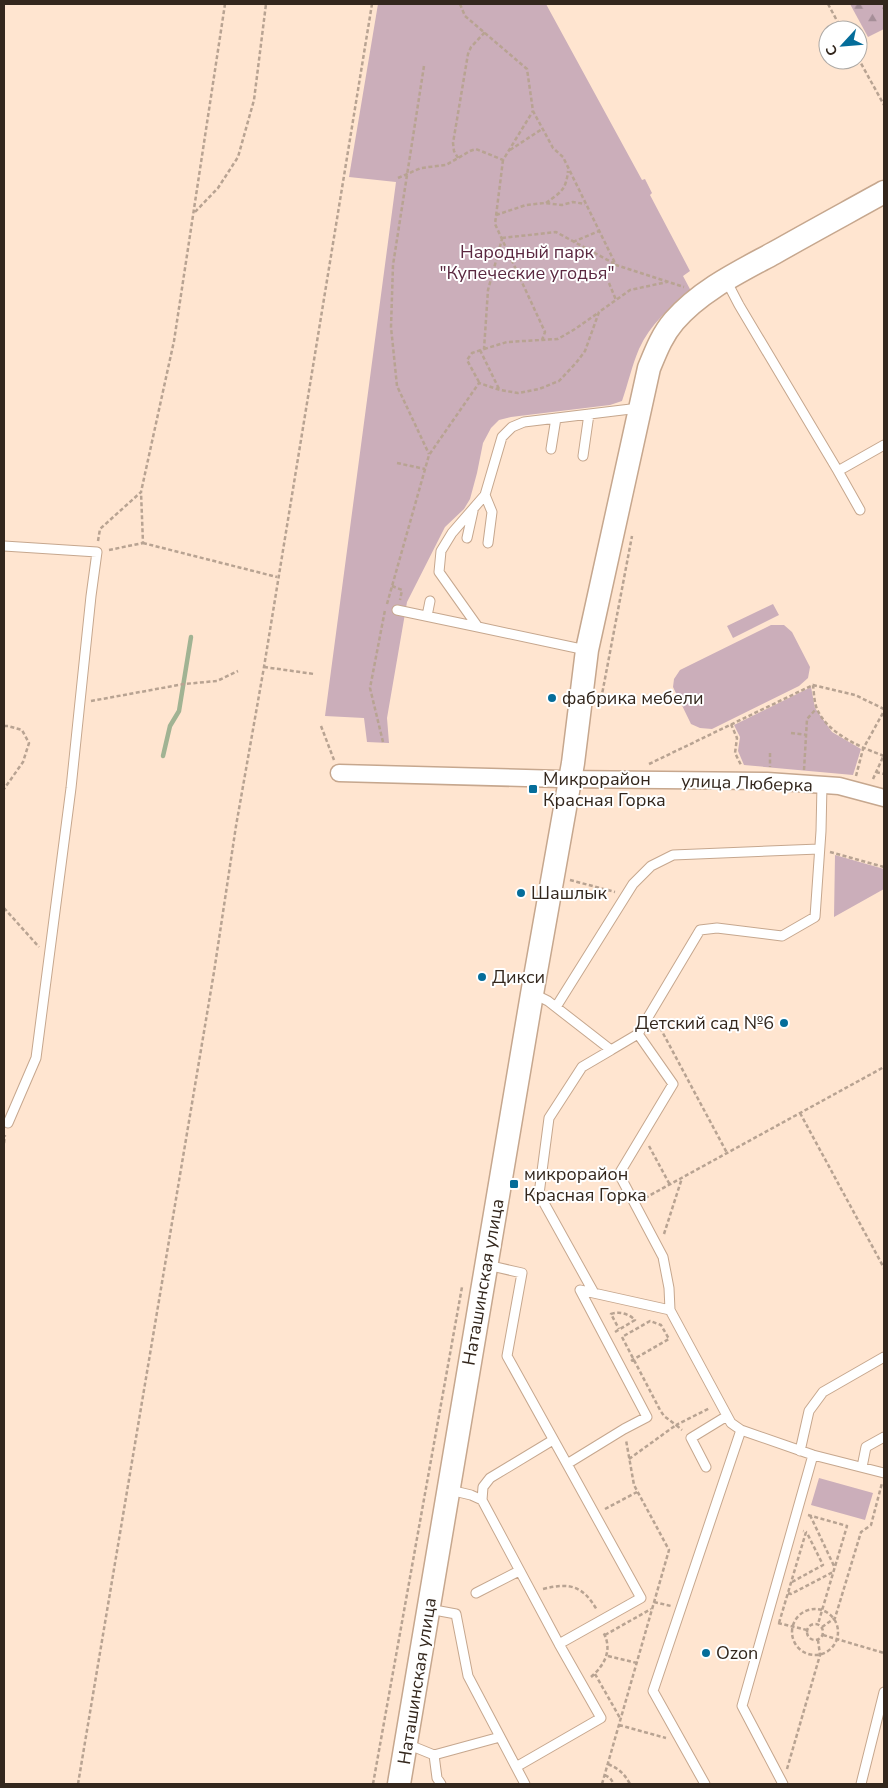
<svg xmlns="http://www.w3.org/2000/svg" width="888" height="1788" viewBox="0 0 888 1788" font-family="'Nunito Sans',sans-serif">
<defs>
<pattern id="forest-firs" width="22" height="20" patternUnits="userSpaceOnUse" patternTransform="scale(1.25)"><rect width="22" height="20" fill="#cbaeba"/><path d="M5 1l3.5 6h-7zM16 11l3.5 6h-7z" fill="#a58e97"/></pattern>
</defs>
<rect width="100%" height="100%" fill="#ffe5d0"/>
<path fill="url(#forest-firs)" d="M850 4H884V29L868 37Z"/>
<path fill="#cbaeba" d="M378 4H546L642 180 645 179 652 193 650 195 690 271 683 276 691 291C670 307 650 324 639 349 632 365 628 384 622 401L610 405 511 417 499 420 491 428 483 443 477 473 470 499 464 509 445 527 407 602 387 718 389 743 367 742 364 718 325 716 396 182 349 177Z
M773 604 779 615 733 638 727 626Z
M771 625H784L792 632 810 667 808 678 799 686 712 729 700 728 691 724 673 687 674 679 680 670Z
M811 687 815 708 832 732 861 749 853 775 744 765 738 751 740 737 734 725Z
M835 855 884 869V889L834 917Z
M819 1478 873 1493 865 1520 811 1505Z"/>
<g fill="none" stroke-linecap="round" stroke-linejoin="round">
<path stroke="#a1b393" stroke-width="4.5" d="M163 756 170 726 179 711 191 637"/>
<defs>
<path id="lane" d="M726 280 739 305 838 471 884 445
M551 449 556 418
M583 456 589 414
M838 471 860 510
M485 495 492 512 488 543
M467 538 473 511
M4 546 97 552 91 596 71 788 36 1058 8 1123
M397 610 478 627
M427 616 430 601
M586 650 478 627 439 572 441 551 452 533 485 495 502 437 512 427 524 422 639 408
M556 1007 633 884 651 866 673 855 819 849
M638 1034 700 930 717 928 782 936 815 917 821 831 822 785
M487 1265 522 1273 507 1356 567 1464
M594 1293 539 1194 549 1118 582 1067 611 1050
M670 1310 731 1423 741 1430 813 1455 884 1473
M800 1451 809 1411 823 1392 884 1357
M706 1467 691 1438 727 1416
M862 1467 866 1447 884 1437
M450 1490 471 1495 482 1500 559 1644
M482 1500 483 1487 490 1478 553 1440
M476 1593 519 1571
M429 1609 456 1614 468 1676 525 1784
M407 1744 434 1755
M516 1767 601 1718 559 1644 641 1598 567 1464 624 1429 647 1417 580 1290 670 1310 669 1288 663 1257 619 1174 673 1084 638 1034 611 1050 548 1001 534 994
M441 1784 437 1778 434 1755 500 1737
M705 1784 653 1691 741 1430
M783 1784 742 1706 813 1455
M861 1784 884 1692"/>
<path id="street" d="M339 773 561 779 767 781 839 786 884 798"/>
<path id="secondary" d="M399 1784 532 994 573 763 587 650 649 368C656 351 662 335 674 321 701 290 739 272 774 253 811 232 848 212 884 192"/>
</defs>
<use href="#lane" stroke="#c6a78e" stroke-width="11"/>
<use href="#street" stroke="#c6a78e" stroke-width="19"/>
<use href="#secondary" stroke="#c6a78e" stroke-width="25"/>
<path stroke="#b8a392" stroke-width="2.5" stroke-dasharray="4 2.5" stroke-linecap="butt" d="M460 4 465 16 527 69 533 111 553 148 563 157 616 265 684 287
M828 4 842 30
M858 58 884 105
M424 66 393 265 391 327 397 386 429 454
M510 150 542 129
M458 158 454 151 453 143 468 54 471 47 485 32
M503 160 495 224 545 332 542 340
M398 178 421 168 446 165 470 151 476 149 503 160 533 111
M546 203C561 192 566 190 568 171
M195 212 218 188 238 157 254 100 266 4
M496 215 526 205 545 203 562 205 573 202 585 204
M502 238 556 232 615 264
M573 242 599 231
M609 283 616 300
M484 349 507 342 558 339 575 329 598 313
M480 350 499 389
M479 382 467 360 472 353 484 349 488 290 502 239
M397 463 425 469
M98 541 100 529 141 492 174 341 225 4
M143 543 277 577
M109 550 143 543 141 492
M392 586 402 590 400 600
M387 604 429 455 479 383 500 390 518 393 539 389 559 381 576 363 585 351 599 312 630 290 667 282
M264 667 314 674
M813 685C814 692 814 702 817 709 828 734 860 747 884 756
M91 701 184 684 217 681 238 671
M600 705 632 536
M731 724 737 738 735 753 741 765
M4 726H8L22 730 29 743 23 762 4 789
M321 726 334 760
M791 733 807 735
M383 742 370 688 385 610
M770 753V767
M649 764 813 685 855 695 884 709
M804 770 807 719 816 709
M876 772 884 774
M856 776 863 749 884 711
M873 779 883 757
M830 852 884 867
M570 880 615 892
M4 908 39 947
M657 1022 727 1153
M800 1113 884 1268
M4 1143 5 1135
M649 1146 670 1185
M645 1198 884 1067
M664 1234 682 1178
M615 1332 635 1320C629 1314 620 1311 611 1314L619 1329
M631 1361 634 1359 669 1339 661 1325 650 1321 622 1337 660 1410 664 1416 676 1425 710 1408
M629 1459 676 1425 682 1430
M605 1509 637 1492
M808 1515 847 1526 818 1624
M810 1515 834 1566
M792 1582 823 1565 807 1533
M543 1589C570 1582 583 1586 597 1610
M788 1593 791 1594 833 1572
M654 1602 671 1606
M792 1632a23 23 0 1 1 46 0a23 23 0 1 1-46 0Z
M778 1623 807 1630
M779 1623 806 1532 803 1531
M807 1632a8 8 0 1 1 16 0a8 8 0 1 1-16 0Z
M822 1627 835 1618 861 1532 871 1525 882 1483
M605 1635 651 1609
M823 1635 884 1653
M608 1656 637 1663
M595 1674 620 1718
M591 1677C605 1665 613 1649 603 1632
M619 1725 666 1738
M608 1764C619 1769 624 1773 630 1784
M787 1769 820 1655 818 1640
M605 1775 610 1778 614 1784
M78 1784 214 972 236 826 264 667 372 4
M373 1784 462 1287
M602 1784 669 1550 634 1485 626 1440"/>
<use href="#lane" stroke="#fff" stroke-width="9"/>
<use href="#street" stroke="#fff" stroke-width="16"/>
<use href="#secondary" stroke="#fff" stroke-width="22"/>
</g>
<g fill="#056d9a" stroke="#fff" stroke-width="2">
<circle cx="552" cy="698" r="5"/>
<rect x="528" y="784" width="10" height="10" rx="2.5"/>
<circle cx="521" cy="893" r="5"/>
<circle cx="482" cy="977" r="5"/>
<circle cx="784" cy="1023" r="5"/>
<rect x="509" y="1179" width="10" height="10" rx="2.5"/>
<circle cx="706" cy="1653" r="5"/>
</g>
<g text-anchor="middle" stroke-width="4" stroke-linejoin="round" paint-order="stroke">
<g font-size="18" fill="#5b2941" stroke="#fff">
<text x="527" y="258">Народный парк<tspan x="527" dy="21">"Купеческие угодья"</tspan></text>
</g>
<g font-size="18" fill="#33271d" stroke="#fff" text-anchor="start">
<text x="562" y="704">фабрика мебели</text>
<text x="543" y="785">Микрорайон<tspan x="543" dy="21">Красная Горка</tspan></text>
<text x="531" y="899">Шашлык</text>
<text x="492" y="983">Дикси</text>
<text x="774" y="1029" text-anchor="end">Детский сад №6</text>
<text x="524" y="1180">микрорайон<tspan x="524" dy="21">Красная Горка</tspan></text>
<text x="716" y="1659">Ozon</text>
</g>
<g font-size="18" fill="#33271d" stroke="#fff">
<text transform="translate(747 783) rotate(2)" y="6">улица Люберка</text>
<text transform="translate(483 1282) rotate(-80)" y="6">Наташинская улица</text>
<text transform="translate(417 1681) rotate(-81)" y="6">Наташинская улица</text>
</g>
</g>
<rect width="888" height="1788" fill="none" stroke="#33271d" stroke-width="10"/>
<g transform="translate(843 45) rotate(244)"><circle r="24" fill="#ffffff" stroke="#ada9a5"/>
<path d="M0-4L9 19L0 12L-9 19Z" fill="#056d9a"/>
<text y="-8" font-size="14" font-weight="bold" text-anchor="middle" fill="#33271d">С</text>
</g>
</svg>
